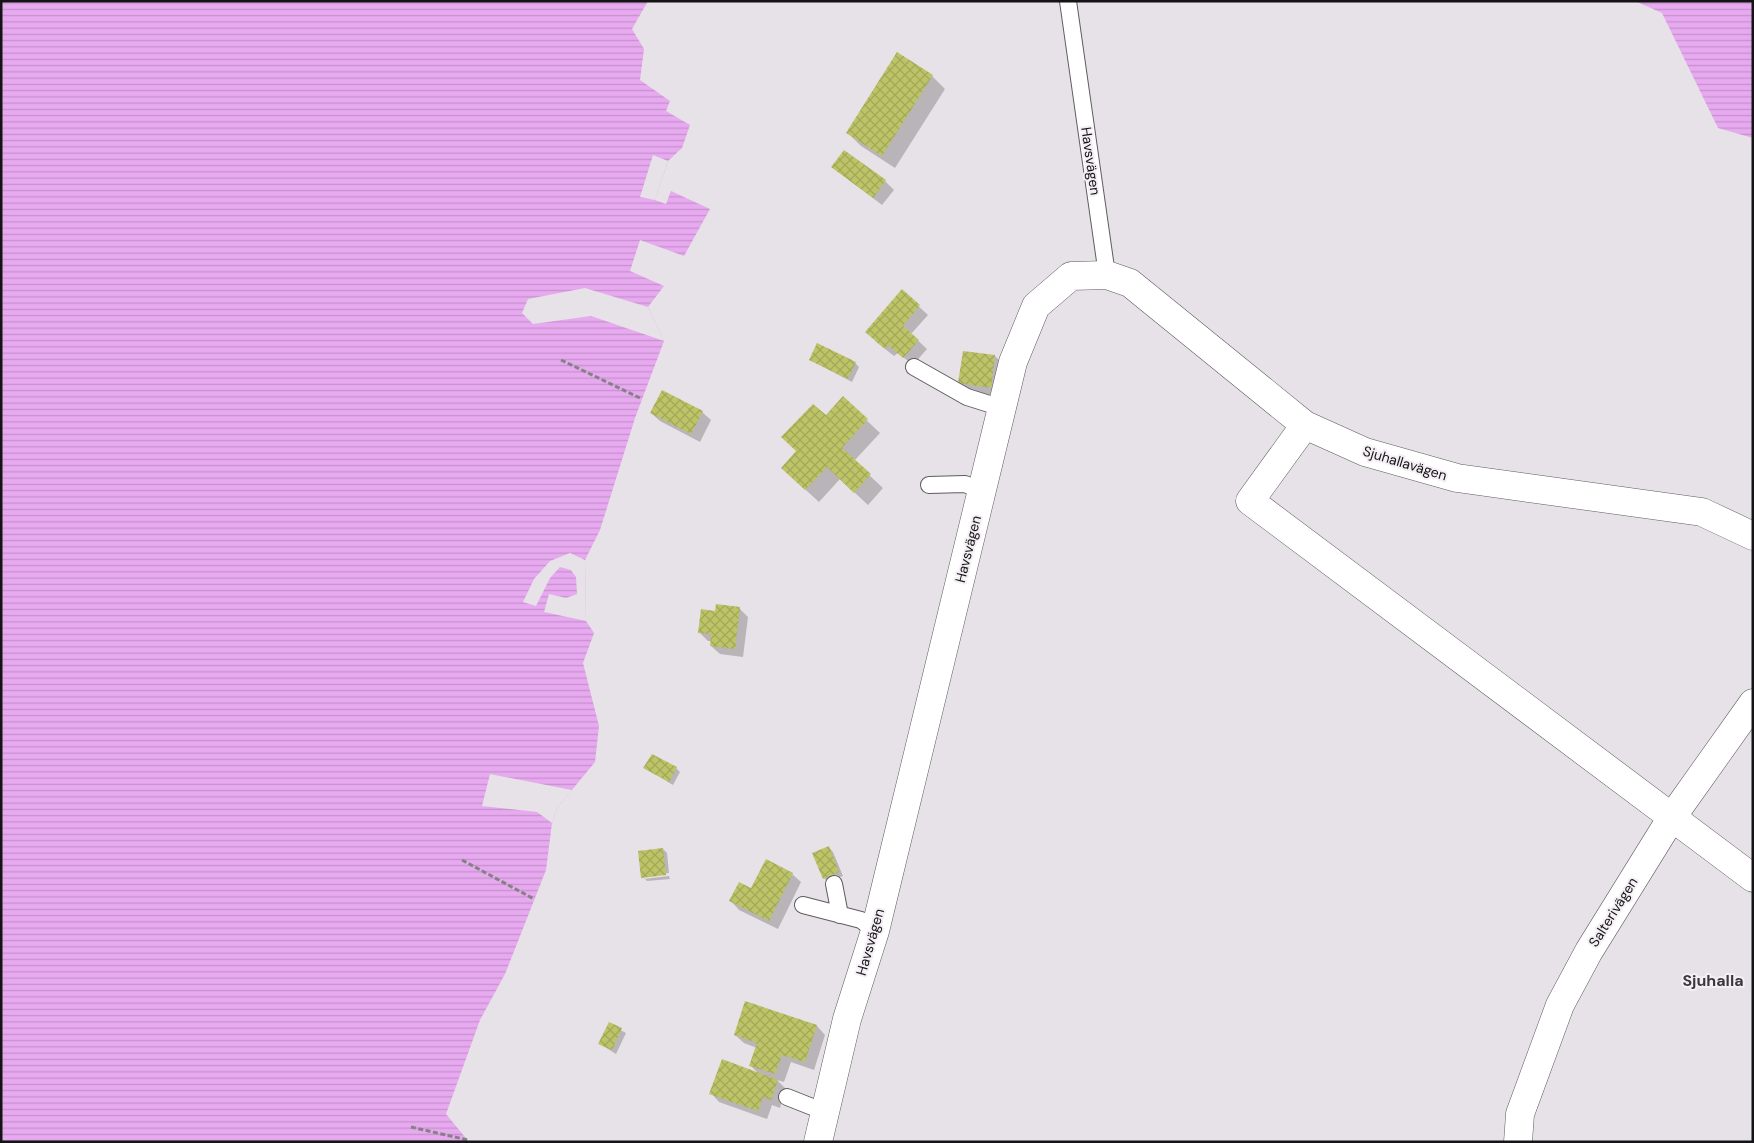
<svg xmlns="http://www.w3.org/2000/svg" width="1754" height="1143" viewBox="0 0 1754 1143" font-family="'DM Sans',sans-serif">
<defs>
<pattern id="water-rules" width="6" height="5" patternUnits="userSpaceOnUse" patternTransform="scale(1.25)"><rect width="6" height="5" fill="#e7a9ef"/><path d="M0 2.5h6" fill="none" stroke="#c591cc"/></pattern>
<pattern id="building-cross-hatch" width="8" height="8" patternUnits="userSpaceOnUse" patternTransform="scale(1.25)"><rect width="8" height="8" fill="#bdc467"/><path d="M0 0l8 8M0 8l8-8" fill="none" stroke="#a2a858"/></pattern>
</defs>
<rect width="100%" height="100%" fill="#e6e2e7"/>
<path fill="url(#water-rules)" d="M1 1H648L632 29 644 49 640 80 670 101 666 111 690 125 682 148 668 161 655 200 666 204 671 191 710 209 684 256 640 240 630 271 664 286 648 307 664 341 635 418 600 530 585 560 586 621 594 633 583 663 599 726 595 762 557 808 552 823 546 870 505 974 480 1020 446 1114 469 1142H1Z
M1635 1H1753V138L1718 128 1662 13Z"/>
<path fill="#e6e2e7" d="M653 155 668 161 655 200 640 197Z
M585 288 648 307 664 341 591 316 533 324 522 313 528 299Z
M570 553 585 560 586 621 544 612 549 594 566 598 577 594 576 577 571 570 560 567 550 578 536 606 523 602 534 579 550 561Z
M490 774 572 790 557 808 552 823 537 812 482 806Z"/>
<path fill="#0003" d="M932 76 945 89 895 168 861 146 848 133Z
M832 167 885 181 894 190 882 205Z
M902 291 928 315 911 334 927 349 913 365 898 353 894 356 875 341Z
M964 352 995 356 1004 365 999 396 968 392 959 383Z
M810 360 855 363 859 367 852 382Z
M843 398 880 433 854 461 883 488 868 505 840 479 819 502 796 481 826 417Z
M702 412 711 420 700 442 660 421 651 413Z
M739 608 748 617 743 657 720 654 711 646 712 641H708L699 632Z
M645 768H676L680 772 673 785Z
M829 848 833 852 843 876 828 882 824 878Z
M663 849 667 853 669 873 644 876V879L669 876 670 879 647 881 643 877Z
M792 874 801 882 778 929 739 910 731 901 752 890Z
M609 1024 626 1033 616 1054 600 1044Z
M817 1026 825 1035 814 1070 791 1062 784 1082 777 1080 786 1089 780 1108 772 1105 767 1119 719 1102 711 1093 759 1074 751 1066 757 1048 744 1043 735 1035Z"/>
<path fill="url(#building-cross-hatch)" d="M897 52 933 75 882 156 846 133Z
M844 150 886 180 873 198 831 167Z
M902 289 920 305 903 326 919 340 903 358 888 345 885 349 865 332Z
M817 343 856 362 848 379 809 360Z
M963 351 995 355 991 388 958 383Z
M662 390 703 411 691 434 650 413Z
M843 396 868 419 842 448 871 474 854 493 827 467 805 490 781 468 796 451 781 437 813 404 826 415Z
M716 604 740 607 735 649 710 646 711 634 698 633 701 609 715 611Z
M652 754 677 767 669 782 643 768Z
M829 846 839 872 823 879 812 853Z
M663 848 666 875 641 878 638 851Z
M766 859 793 873 769 921 729 901 739 882 751 888Z
M745 1001 817 1025 805 1062 782 1055 775 1074 749 1066 757 1043 734 1035Z
M609 1022 622 1028 612 1050 598 1044Z
M722 1059 778 1080 771 1100 763 1097 758 1111 709 1094Z"/>
<g fill="none" stroke-linecap="round" stroke-linejoin="round">
<defs>
<path id="service" d="M1068 1 1107 275
M914 367 967 397 1002 408
M929 485 965 484 982 491
M834 884 840 915
M803 905 861 920 875 931
M787 1097 825 1112"/>
<path id="minor" d="M1305 425 1250 501 1753 878
M818 1142 847 1019 875 931 1013 362 1036 306 1071 276 1107 275 1130 283 1305 425 1365 452 1457 478 1702 512 1753 536
M1518 1142 1520 1114 1560 1005 1589 951 1672 817 1753 703"/>
</defs>
<use href="#service" stroke="#5f5b60" stroke-width="18"/>
<use href="#minor" stroke="#5f5b60" stroke-width="29"/>
<path stroke="#858286" stroke-width="3" stroke-dasharray="5 2.5" stroke-linecap="butt" d="M561 360 642 399
M462 860 534 899
M411 1127 468 1140"/>
<use href="#service" stroke="#fff" stroke-width="16"/>
<use href="#minor" stroke="#fff" stroke-width="28"/>
</g>
<g text-anchor="middle" stroke-width="4" stroke-linejoin="round" paint-order="stroke">
<g font-size="14" fill="#141315" stroke="#f4eff4">
<text transform="translate(1091 161) rotate(82)" y="5">Havsvägen</text>
<text transform="translate(1405 463) rotate(17)" y="5">Sjuhallavägen</text>
<text transform="translate(968 549) rotate(-76)" y="5">Havsvägen</text>
<text transform="translate(1613 912) rotate(-58)" y="5">Salterivägen</text>
<text transform="translate(870 942) rotate(-74)" y="5">Havsvägen</text>
</g>
<g font-size="16" font-weight="bold" fill="#3c393d" stroke="#f4eff4">
<text x="1713" y="986">Sjuhalla</text>
</g>
</g>
<rect width="1754" height="1143" fill="none" stroke="#141315" stroke-width="5"/>
</svg>
